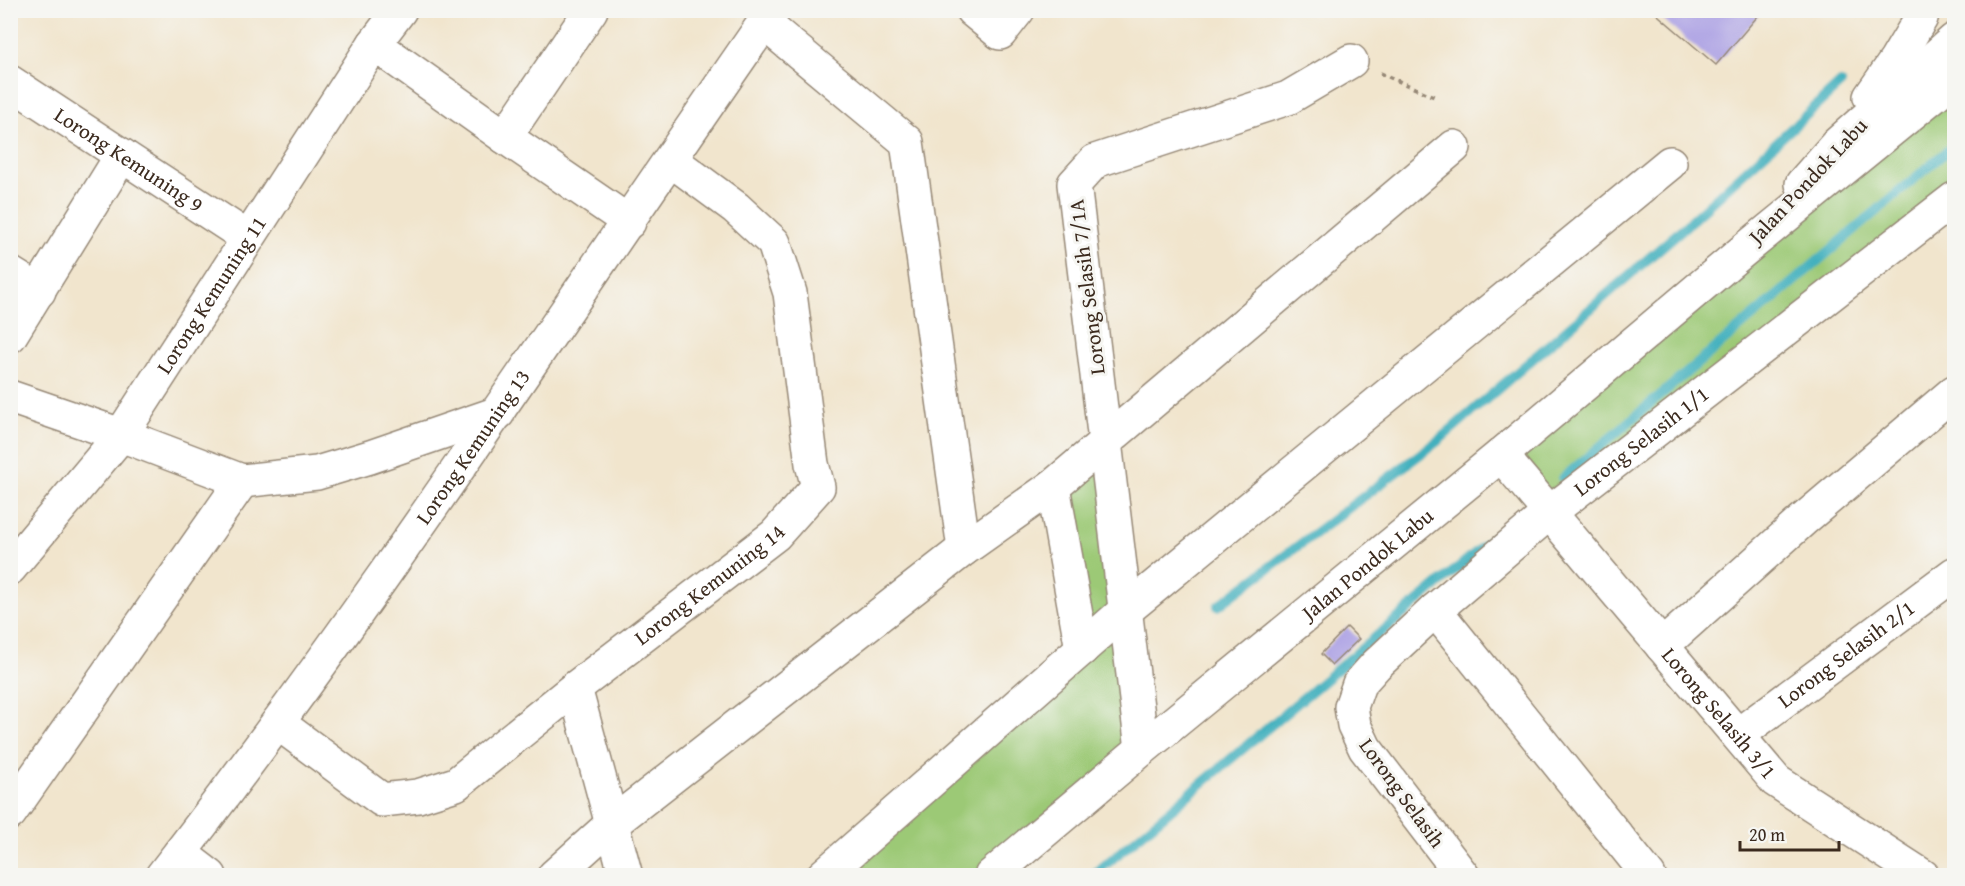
<svg xmlns="http://www.w3.org/2000/svg" width="1965" height="886" viewBox="0 0 1965 886" font-family="'Gentium Book Plus',serif">
<rect width="100%" height="100%" fill="#f6f6f2"/>
<filter id="ink" filterUnits="userSpaceOnUse"><feTurbulence type="fractalNoise" baseFrequency=".0167" numOctaves="2"/><feDisplacementMap in="SourceGraphic" scale="12" xChannelSelector="R" yChannelSelector="G"/><feConvolveMatrix kernelMatrix="1 2 1 2 8 2 1 2 1" color-interpolation-filters="sRGB"/></filter>
<filter id="wash" filterUnits="userSpaceOnUse"><feTurbulence type="fractalNoise" baseFrequency=".008" numOctaves="4" result="noise"/><feDisplacementMap in="SourceGraphic" scale="24" xChannelSelector="R" yChannelSelector="G"/><feGaussianBlur stdDeviation="1.35" result="paint"/><feColorMatrix in="noise" values="0 0 0 0 0 0 0 0 0 0 0 0 0 0 0 0 0 1.4 0 .05"/><feComposite in="paint" operator="in"/></filter>
<g filter="url(#wash)">
<rect width="100%" height="100%" fill="#f1e5cd"/>
<path fill="#9cc976" stroke="#6c7a4a" stroke-width="1.5" d="M1954 79V199L1549 513 1501 455Z
M1106 442 1142 749 991 875 823 876 1082 649 1053 486Z"/>
<g fill="none" stroke-linecap="round" stroke-linejoin="round">
<path stroke="#42b0be" stroke-width="10" d="M1563 478 1954 145
M1218 606 1439 440 1679 232 1841 83
M1092 876 1511 523"/>
</g>
<g id="blocks">
<path fill="#b2a8e5" d="M1652 10H1763L1716 65Z
M1347 627 1359 639 1332 665 1321 654Z"/>
</g>
</g>
<g filter="url(#ink)">
<use href="#blocks" fill-opacity="0" stroke="#968876" stroke-width="1.5"/>
<g fill="none" stroke-linecap="round" stroke-linejoin="round">
<defs>
<g id="minor">
<path d="M972 10 1000 33 1018 10"/>
<path d="M764 23 907 142 964 549"/>
<path d="M374 44 505 137 629 222"/>
<path id="s1" d="M10 82 248 238"/>
<path d="M505 137 591 10"/>
<path d="M10 273 39 291"/>
<path d="M10 336 122 155"/>
<path d="M10 397 121 435 242 481 317 473 370 457 498 413"/>
<path id="s2" d="M1501 455 1776 781 1923 876"/>
<path d="M1053 486 1082 649"/>
<path id="s3" d="M10 568 121 435 374 44 400 10"/>
<path d="M1435 610 1649 876"/>
<path d="M1662 646 1803 520 1954 392"/>
<path d="M575 688 626 876"/>
<path id="s4" d="M278 723 382 800 418 796 456 784 575 688 775 535 818 487 812 464 790 293 774 243 736 208 671 160"/>
<path id="s5" d="M1738 735 1954 574"/>
<path d="M1142 749 1074 184 1095 161 1288 98 1351 61"/>
<path d="M10 813 242 481"/>
<path d="M180 853 210 876"/>
<path id="s6" d="M162 876C379 597 571 300 773 10"/>
<path d="M554 876 613 823 964 549 1053 486 1454 147"/>
<path d="M823 876 1126 610 1670 163"/>
<path id="s7" d="M1463 876 1365 748 1354 725 1351 707 1359 684 1376 665 1435 610 1549 513 1954 199"/>
</g>
<g id="major">
<path d="M1870 97 1896 60 1921 18 1923 10"/>
<path d="M1802 184 1838 143 1954 40"/>
<path id="s8" d="M991 876 1142 749 1501 455 1743 251 1954 79"/>
</g>
</defs>
<use href="#minor" stroke="#968876" stroke-width="36"/>
<use href="#major" stroke="#968876" stroke-width="36"/>
<path stroke="#968876" stroke-width="4" stroke-dasharray="4.5 4.5" stroke-linecap="butt" d="M1380 73 1435 97"/>
<use href="#minor" stroke="#fff" stroke-width="33"/>
<use href="#major" stroke="#fff" stroke-width="33"/>
</g>
</g>
<g text-anchor="middle" stroke-width="6" stroke-linejoin="round" paint-order="stroke">
<g font-size="21" fill="#3b2a1e" stroke="#f6f6f2">
<text dy="7" stroke="none"><textPath href="#s1" startOffset="142">Lorong Kemuning 9</textPath></text>
<text transform="translate(1808 181) rotate(-47)" y="7">Jalan Pondok Labu</text>
<text transform="translate(1087 287) rotate(-97)" y="7">Lorong Selasih 7/1A</text>
<text dy="7" stroke="none"><textPath href="#s3" startOffset="340">Lorong Kemuning 11</textPath></text>
<text dy="7" stroke="none"><textPath href="#s7" startOffset="602">Lorong Selasih 1/1</textPath></text>
<text dy="7" stroke="none"><textPath href="#s6" startOffset="530">Lorong Kemuning 13</textPath></text>
<text dy="7" stroke="none"><textPath href="#s8" startOffset="489">Jalan Pondok Labu</textPath></text>
<text dy="7" stroke="none"><textPath href="#s4" startOffset="528">Lorong Kemuning 14</textPath></text>
<text dy="7" stroke="none"><textPath href="#s5" startOffset="135">Lorong Selasih 2/1</textPath></text>
<text dy="7" stroke="none"><textPath href="#s2" startOffset="338">Lorong Selasih 3/1</textPath></text>
<text transform="translate(1402 793) rotate(54)" y="7">Lorong Selasih</text>
</g>
</g>
<rect width="1965" height="886" fill="none" stroke="#f6f6f2" stroke-width="36"/>
<path d="M1740 841v9h99v-9" fill="none" stroke="#3b2a1e" stroke-width="3"/>
<text x="1749" y="841" font-size="18" fill="#3b2a1e" stroke="#f6f6f2" stroke-width="4.5" paint-order="stroke">20 m</text>
</svg>
